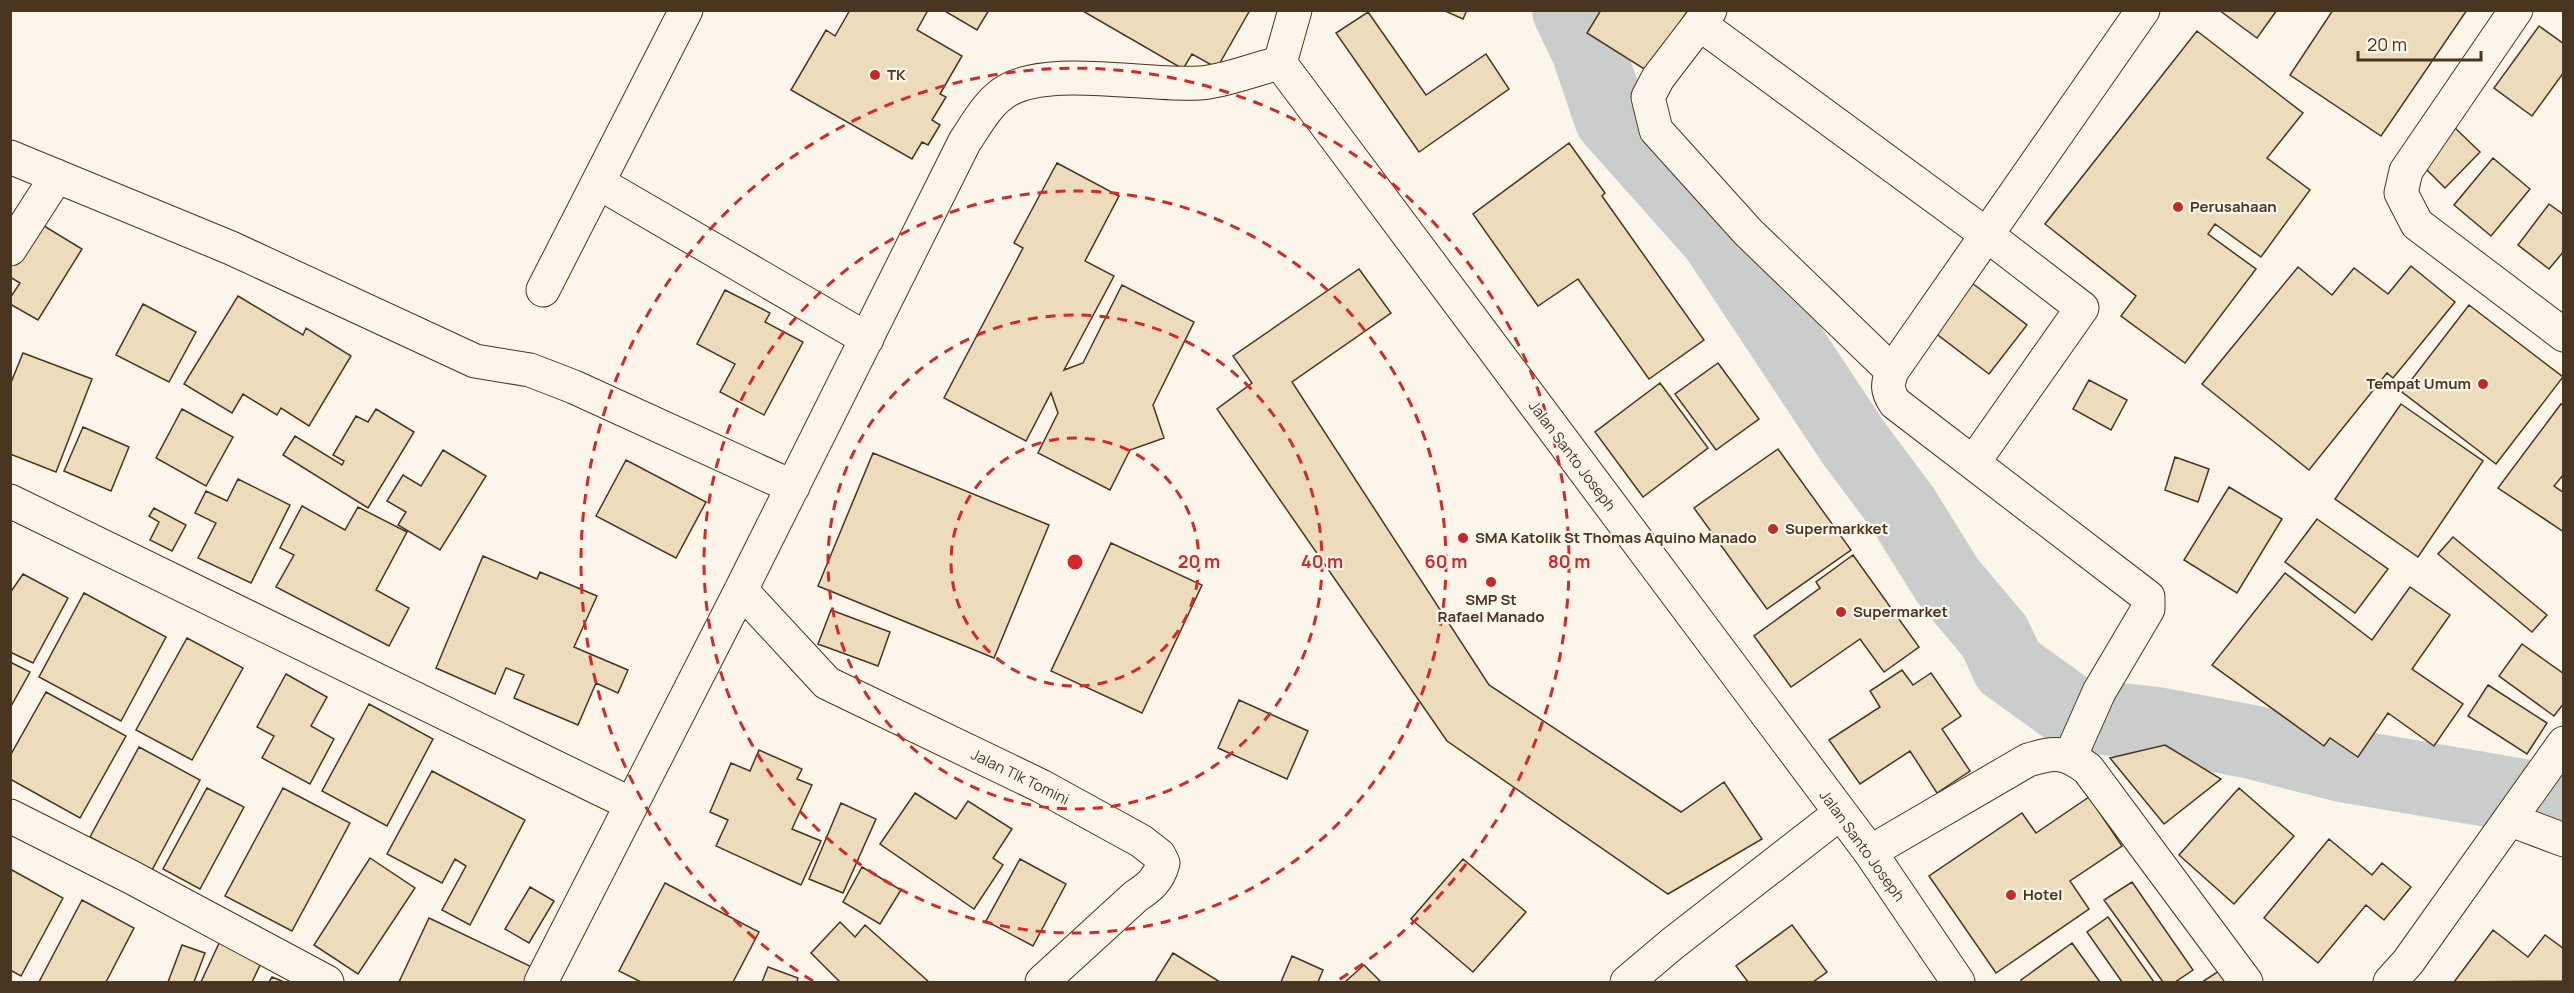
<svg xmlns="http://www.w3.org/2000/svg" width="2574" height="993" viewBox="0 0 2574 993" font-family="Manrope,sans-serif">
<rect width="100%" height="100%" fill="#fbf6e9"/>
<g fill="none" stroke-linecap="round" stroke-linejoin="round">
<path stroke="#c9cecd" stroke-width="74" d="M1569 10 1588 50 1611 118 1717 237 1853 442 1903 509 1947 580 1995 637 2008 666 2076 715 2157 724 2252 742 2342 765 2564 803"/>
</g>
<path fill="#ecdcbc" stroke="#4a3520" stroke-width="1.5" d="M850 10H928L917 30 962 56 940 94 946 97 932 120 940 125 928 145 922 142 912 159 791 90 826 30 835 36Z
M943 10H989L977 30Z
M1081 10H1250L1217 68 1192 54 1183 69Z
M1443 10H1467L1463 19Z
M1601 10H1688L1649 72 1587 33Z
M2219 10H2277L2257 38Z
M2333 10H2467L2381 136 2290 75Z
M1368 12 1426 95 1486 54 1509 89 1419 152 1336 33Z
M2539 26 2564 44V72L2532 116 2494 88Z
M2197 31 2303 113 2267 158 2310 190 2261 257 2215 224 2208 234 2256 269 2185 363 2121 316 2136 296 2045 224Z
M2454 127 2480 152 2445 188 2419 162Z
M1569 143 1605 193 1602 196 1704 340 1649 379 1578 279 1538 306 1473 214Z
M2493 158 2530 189 2491 236 2454 205Z
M1057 163 1119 196 1085 261 1114 276 1064 370 1083 363 1122 285 1194 322 1153 405 1164 438 1130 450 1110 490 1038 453 1058 413 1051 393 1026 441 944 398 1023 248 1014 243Z
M2549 204 2564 215V251L2549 269 2518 245Z
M31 218 82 249 38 320 10 304V298L20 283 10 277V253Z
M2411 266 2455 302 2393 378 2387 373 2309 470 2202 384 2298 267 2332 295 2354 268 2388 294Z
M1359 269 1391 313 1292 382 1489 685 1681 812 1724 782 1762 839 1668 894 1447 741 1217 409 1252 383 1233 356Z
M1972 283 2027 325 1989 374 1934 332Z
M725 290 770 313 765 322 803 342 764 415 720 392 735 364 697 344Z
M238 296 303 335 306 328 351 356 309 426 281 408 277 415 243 394 232 413 184 384Z
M143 304 196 332 169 382 116 355Z
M2469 305 2563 377 2496 464 2402 392Z
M23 353 92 379 56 472 10 454V385Z
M1718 363 1759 419 1716 450 1675 394Z
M2089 380 2127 400 2111 430 2073 409Z
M1660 383 1708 448 1643 497 1595 432Z
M2401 404 2483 461 2418 557 2335 499Z
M2561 404 2564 405V474L2554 486 2564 493V532L2498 488Z
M182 409 233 437 206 486 156 458Z
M376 409 414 432 368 508 283 455 295 436 342 465 344 461 333 455 356 416 368 422Z
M83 427 129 447 111 491 64 471Z
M1778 449 1851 550 1767 609 1694 508Z
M443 450 486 476 440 550 398 525 406 512 387 501 403 475 421 486Z
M873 453 1049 525 994 658 818 586Z
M2175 457 2209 469 2198 502 2165 490Z
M626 460 706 502 676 558 596 516Z
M238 479 290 505 251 583 198 558 216 523 195 513 206 491 227 501Z
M2229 487 2282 519 2237 593 2184 560Z
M302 506 345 530 358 507 407 532 376 590 409 608 389 646 276 587 294 555 280 548Z
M154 508 186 525 172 551 150 540 159 522 149 516Z
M2317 519 2388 569 2355 613 2285 562Z
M2453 537 2547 615 2532 632 2438 554Z
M1111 543 1202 585 1142 713 1051 671Z
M1853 555 1919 647 1884 672 1860 639 1791 687 1754 636 1820 588 1816 582Z
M483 556 537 579 540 572 597 596 574 647 628 670 618 693 596 683 578 725 514 698 524 675 506 668 495 694 436 668Z
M2285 573 2372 640 2410 587 2450 615 2412 669 2463 704 2434 746 2388 713 2358 757 2330 738 2324 746 2212 665Z
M23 574 68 598 33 663 10 652V593Z
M84 593 166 637 121 721 39 677Z
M831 610 890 632 878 666 818 644Z
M187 638 243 668 192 760 136 730Z
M2522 644 2564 674V703L2554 716 2499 676Z
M10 662 30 672 10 708Z
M1902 670 1913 685 1931 673 1961 716 1942 729 1970 771 1937 793 1910 751 1860 784 1829 740 1880 707 1870 691Z
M286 674 327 697 311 726 334 739 310 784 262 758 274 736 257 727Z
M2488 685 2547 723 2527 754 2468 716Z
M46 692 126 736 80 818 10 779V756Z
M1239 700 1308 731 1287 779 1218 748Z
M369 704 433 739 387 826 322 791Z
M2165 745 2221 779 2164 824 2110 758Z
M139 747 200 780 152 870 90 837Z
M759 750 802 769 797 779 812 785 792 829 821 841 801 885 716 846 728 820 710 812 731 763 750 771Z
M432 771 525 820 470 925 442 910 466 866 455 859 442 883 387 854Z
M207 788 244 807 200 889 163 869Z
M283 788 350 823 292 931 225 896Z
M2239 788 2294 836 2234 904 2179 855Z
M915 793 956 819 968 801 1012 829 993 858 1003 865 974 909 880 844Z
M2089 797 2122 846 2070 881 2089 909 1996 973 1929 876 2022 813 2036 833Z
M841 803 876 819 843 893 809 879Z
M2329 839 2372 875 2382 863 2411 887 2384 920 2366 905 2318 963 2264 918Z
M370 858 415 888 358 974 314 945Z
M1020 859 1066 884 1033 946 986 921Z
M1463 859 1526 912 1473 972 1411 919Z
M862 867 901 890 880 924 843 902Z
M10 869 63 898 21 976 10 970Z
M2132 882 2193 970 2175 982H2163L2104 900Z
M665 883 759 932 733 982H641L619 971Z
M530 887 554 901 529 943 505 929Z
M82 900 134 928 106 982H39Z
M2108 917 2154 982H2122L2087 932Z
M429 918 532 967 525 982H399Z
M840 922 855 937 865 925 929 982H840L811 953Z
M1792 925 1827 972 1813 982H1748L1736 966Z
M2493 930 2528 957 2545 935 2564 949V981L2454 982Z
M221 939 263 959 252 982H201Z
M2072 943 2100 982H2022L2021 980Z
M182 945 205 953 194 982H168Z
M1173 953 1220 982H1155Z
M1292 956 1323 970 1318 982H1281Z
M1364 965 1381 982H1345Z
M768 967 798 978 797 982H762Z
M2219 971 2227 982H2202Z
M272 977 284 982H269Z"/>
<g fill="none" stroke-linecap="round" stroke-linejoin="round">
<defs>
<path id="minor" d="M1710 10 1658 78 1648 97 1656 130 1748 232 1892 371
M2516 10 2406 171 2401 193 2417 224 2564 335
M1701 25 1987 235 2082 308 1973 463
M10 157 231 248 475 361 530 370 574 387 793 487
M599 183 867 339
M10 249 57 176
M543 290 686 10
M10 501 631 804
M741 590 827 683 1041 786 1141 841 1159 855 1163 863C1159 879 1150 887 1136 896L1042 982
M2071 755 2099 692 2148 609V597L1895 403C1887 391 1887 385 1892 371L2143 10
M10 816 131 877 327 982
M2511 820 2564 840
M1870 852 2028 760C2055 752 2065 751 2088 769L2246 982
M541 982 741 590 965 141C976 125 986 106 1002 94 1043 63 1148 87 1200 83 1226 81 1254 69 1280 63
M1627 982 1672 944 1839 814
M2390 982 2408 962 2564 743"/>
<path id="major" d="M1295 10 1280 63 1870 852 1958 982"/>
</defs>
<use href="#minor" stroke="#4a3520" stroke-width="35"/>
<use href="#major" stroke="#4a3520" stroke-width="35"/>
<use href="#minor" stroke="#fbf6e9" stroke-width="33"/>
<use href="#major" stroke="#fbf6e9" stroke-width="33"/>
</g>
<g fill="none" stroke="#d62828" stroke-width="3" stroke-dasharray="10 8">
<circle cx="1075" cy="562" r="124"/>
<circle cx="1075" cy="562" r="247"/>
<circle cx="1075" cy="562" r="371"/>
<path d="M813 981A494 494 0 1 1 1337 981"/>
</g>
<g fill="#c62828" stroke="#fbf6e9" stroke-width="2">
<circle cx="875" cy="75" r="6"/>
<circle cx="2178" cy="207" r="6"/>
<circle cx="2483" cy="384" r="6"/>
<circle cx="1773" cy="529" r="6"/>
<circle cx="1463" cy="538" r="6"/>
<circle cx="1491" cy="582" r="6"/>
<circle cx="1841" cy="612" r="6"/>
<circle cx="2011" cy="895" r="6"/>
</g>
<g text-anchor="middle" stroke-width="4.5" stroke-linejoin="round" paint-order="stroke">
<g font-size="15" font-weight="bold" fill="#4a3520" stroke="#fbf6e9" text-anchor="start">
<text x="887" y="80">TK</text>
<text x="2190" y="212">Perusahaan</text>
<text x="2471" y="389" text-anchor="end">Tempat Umum</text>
<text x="1785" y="534">Supermarkket</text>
<text x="1475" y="543">SMA Katolik St Thomas Aquino Manado</text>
<text x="1491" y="605" text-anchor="middle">SMP St<tspan x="1491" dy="17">Rafael Manado</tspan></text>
<text x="1853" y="617">Supermarket</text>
<text x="2023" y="900">Hotel</text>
</g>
<g font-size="15" fill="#4a3520" stroke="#fbf6e9">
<text transform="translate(1572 456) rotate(53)" y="5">Jalan Santo Joseph</text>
<text transform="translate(1020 777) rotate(26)" y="5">Jalan Tlk Tomini</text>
<text transform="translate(1862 846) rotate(54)" y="5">Jalan Santo Joseph</text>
</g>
</g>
<circle cx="1075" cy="562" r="9" fill="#d62828" stroke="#fbf6e9" stroke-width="3"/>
<g font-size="18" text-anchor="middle" font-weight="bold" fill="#d62828" stroke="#fbf6e9" stroke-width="4.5" stroke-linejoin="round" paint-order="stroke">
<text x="1199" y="568">20 m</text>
<text x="1322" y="568">40 m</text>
<text x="1446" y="568">60 m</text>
<text x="1569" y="568">80 m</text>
</g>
<rect width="2574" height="993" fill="none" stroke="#4a3520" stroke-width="24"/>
<path d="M2358 51v9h123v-9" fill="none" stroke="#4a3520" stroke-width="3"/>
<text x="2367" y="51" font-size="18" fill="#4a3520" stroke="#fbf6e9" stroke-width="4.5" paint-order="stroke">20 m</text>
</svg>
